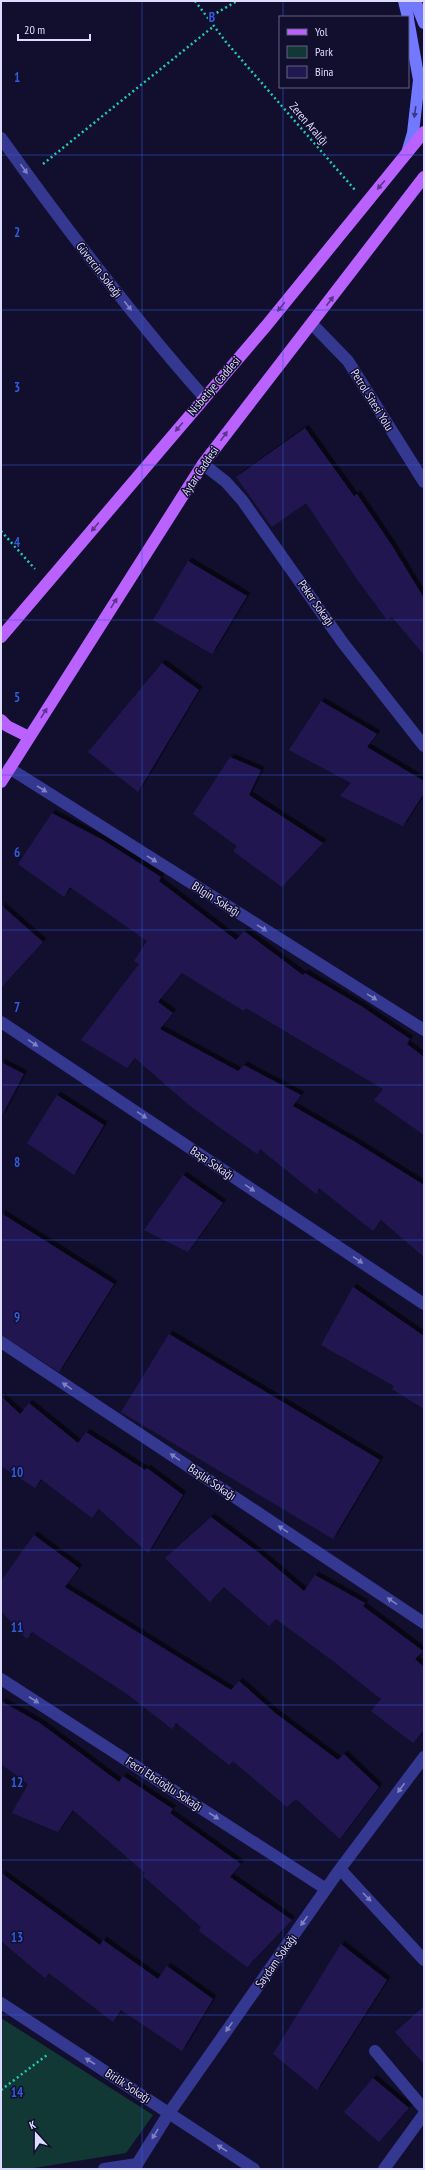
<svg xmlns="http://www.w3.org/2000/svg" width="425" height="2170" viewBox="0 0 425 2170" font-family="'PT Sans Narrow',sans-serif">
<defs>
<filter id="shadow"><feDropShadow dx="3.5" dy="-3.5" stdDeviation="0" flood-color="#0009"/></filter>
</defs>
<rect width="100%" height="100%" fill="#120f2e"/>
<path fill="#113834" d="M1 2018 153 2115 126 2153 28 2169H1Z"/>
<path fill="#201951" filter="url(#shadow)" d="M305 428 354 496 357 494 391 544 424 598V655L392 617 387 620 359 582 306 503 272 527 236 477Z
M188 561 247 596 212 654 153 620Z
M162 663 199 690 138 792 88 752Z
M321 701 377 734 367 747 424 781V793L403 826 340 796 351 783 289 750Z
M230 757 261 770 249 795 323 843 282 887 233 851 237 846 193 814Z
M52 813 103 840 161 877 159 881 236 940 244 931 303 975 305 973 361 1006 410 1039 407 1044 424 1057V1135L374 1100 383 1089 246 1008 244 1011 182 973 158 1002 173 1013 160 1029 238 1071 244 1065 301 1095 293 1106 352 1140 424 1185V1257L381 1220 373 1231 319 1188 316 1194 260 1149 257 1154 190 1106 135 1058 127 1068 81 1040 139 964 134 961 147 941 70 887 64 897 18 864Z
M1 905 43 942 1 988Z
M1 1062 24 1074 1 1117Z
M57 1095 104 1125 74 1175 27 1143Z
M183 1175 223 1203 188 1252 144 1230Z
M1 1213 114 1284 59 1372 1 1335Z
M353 1287 424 1336V1409L392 1389 394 1386 321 1345Z
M169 1334 380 1460 333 1539 121 1412Z
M1 1396 20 1414 29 1403 78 1443 86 1432 145 1470 147 1468 183 1495 148 1553 99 1509 92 1518 41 1479 35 1488 1 1466Z
M211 1517 258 1552 304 1591 315 1575 365 1603 363 1606 423 1651 415 1659 424 1667V1730L413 1743 371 1711 381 1699 333 1661 276 1619 269 1626 224 1587 210 1602 165 1558Z
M34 1535 79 1568 65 1587 231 1690 239 1681 274 1712 338 1760 344 1754 379 1787 340 1839 296 1799 287 1807 233 1761 229 1765 176 1723 172 1729 127 1694 32 1632 27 1639 1 1611V1581Z
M1 1701 40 1723 119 1782 123 1776 173 1809 170 1813 241 1864 230 1877 292 1920 247 1967 199 1931 201 1927 143 1876 145 1873 73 1810 58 1832 12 1813 28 1784 1 1764Z
M1 1873 100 1945 103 1940 158 1979 167 1966 213 1999 182 2051 121 2010 113 2022 49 1973 45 1978 1 1941Z
M341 1944 387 1980 317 2090 273 2054Z
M424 2006V2064L395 2032Z
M373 2078 409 2108 379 2142 344 2112Z"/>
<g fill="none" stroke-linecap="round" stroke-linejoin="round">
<path stroke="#24cbb4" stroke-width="2.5" stroke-dasharray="2 3" stroke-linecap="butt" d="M195 1 226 42 355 190
M208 18 237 1
M43 164 214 26
M1 531 35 569
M1 2090 47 2055"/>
<path stroke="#353891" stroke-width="12" d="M1 138C65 227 131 315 204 397
M312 324 348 361 424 482
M203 464 226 482 242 500 343 643 424 746
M9 768 424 1030
M1 1022 424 1304
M1 1342 424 1623
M1 1679 326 1889
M340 1869 424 1960
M1 2003 254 2169
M375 2051 424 2109
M104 2169 137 2164
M134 2169 169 2113 340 1869 424 1757
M384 2169 424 2114"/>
<path stroke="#7279ff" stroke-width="12" d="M404 1 408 17
M415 1 424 23
M407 153 413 133 419 80 408 19"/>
<path stroke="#b962ff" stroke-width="12" d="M1 637 266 326 424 132
M1 720 7 726 29 737
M1 782 203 464 424 177"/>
</g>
<defs><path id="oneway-solid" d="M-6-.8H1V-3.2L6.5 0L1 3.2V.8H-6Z"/></defs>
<use fill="#383982" href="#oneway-solid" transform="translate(415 112) rotate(98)"/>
<g fill="#8181c2">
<use href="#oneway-solid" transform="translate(24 169) rotate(54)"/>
<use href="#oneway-solid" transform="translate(128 306) rotate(52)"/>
<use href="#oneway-solid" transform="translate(42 789) rotate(32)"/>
<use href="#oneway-solid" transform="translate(152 859) rotate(32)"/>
<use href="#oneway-solid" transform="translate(262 928) rotate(32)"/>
<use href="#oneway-solid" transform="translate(372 997) rotate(32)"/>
<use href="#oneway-solid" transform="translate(33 1043) rotate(34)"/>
<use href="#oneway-solid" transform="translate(142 1115) rotate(34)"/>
<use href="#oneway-solid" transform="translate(250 1188) rotate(34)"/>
<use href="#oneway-solid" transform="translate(358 1260) rotate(34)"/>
<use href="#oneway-solid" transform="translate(67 1386) rotate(-146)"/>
<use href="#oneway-solid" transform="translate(175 1457) rotate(-146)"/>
<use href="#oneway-solid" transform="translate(283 1529) rotate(-146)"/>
<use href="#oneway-solid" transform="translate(392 1601) rotate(-146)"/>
<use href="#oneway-solid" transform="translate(34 1700) rotate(33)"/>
<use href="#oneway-solid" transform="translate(401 1788) rotate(127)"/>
<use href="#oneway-solid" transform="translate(214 1816) rotate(33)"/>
<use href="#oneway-solid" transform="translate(367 1897) rotate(46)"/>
<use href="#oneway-solid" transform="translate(304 1921) rotate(125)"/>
<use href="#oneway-solid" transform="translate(229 2027) rotate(125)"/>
<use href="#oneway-solid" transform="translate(90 2061) rotate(-147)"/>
<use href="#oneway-solid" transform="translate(155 2134) rotate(122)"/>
<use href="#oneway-solid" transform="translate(222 2148) rotate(-147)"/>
</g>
<g fill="#5d348c">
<use href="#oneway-solid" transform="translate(381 185) rotate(131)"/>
<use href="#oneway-solid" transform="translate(330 301) rotate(-53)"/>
<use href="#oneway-solid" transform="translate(281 307) rotate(129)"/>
<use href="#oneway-solid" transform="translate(179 427) rotate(130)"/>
<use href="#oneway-solid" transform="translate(224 436) rotate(-54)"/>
<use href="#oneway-solid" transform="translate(95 527) rotate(130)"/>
<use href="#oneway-solid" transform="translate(114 603) rotate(-58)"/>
<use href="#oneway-solid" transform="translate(44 713) rotate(-58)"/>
</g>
<path fill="none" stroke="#305cdc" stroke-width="1" stroke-opacity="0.55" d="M142 1V2169M283 1V17M283 87V2169M1 155H424M1 310H424M1 465H424M1 620H424M1 775H424M1 930H424M1 1085H424M1 1240H424M1 1395H424M1 1550H424M1 1705H424M1 1860H424M1 2015H424"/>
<g text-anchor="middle" stroke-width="3" stroke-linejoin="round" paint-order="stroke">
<g font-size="12" fill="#dddbff" stroke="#120f2e">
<text transform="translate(309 124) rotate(49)" y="4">Zeren Aralığı</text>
<text transform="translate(99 270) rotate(52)" y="4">Güvercin Sokağı</text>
<text transform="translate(214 386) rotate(-49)" y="4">Nisbetiye Caddesi</text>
<text transform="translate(372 400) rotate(58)" y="4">Petrol Sitesi Yolu</text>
<text transform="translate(200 471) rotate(-56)" y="4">Aytar Caddesi</text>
<text transform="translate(316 603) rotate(55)" y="4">Peker Sokağı</text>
<text transform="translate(216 899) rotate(32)" y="4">Bilgin Sokağı</text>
<text transform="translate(212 1163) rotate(34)" y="4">Başa Sokağı</text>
<text transform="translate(212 1482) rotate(34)" y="4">Başlık Sokağı</text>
<text transform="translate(164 1784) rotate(33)" y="4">Fecri Ebcioğlu Sokağı</text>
<text transform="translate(276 1961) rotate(-55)" y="4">Saydam Sokağı</text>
<text transform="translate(128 2086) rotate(33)" y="4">Birlik Sokağı</text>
</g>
</g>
<g font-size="13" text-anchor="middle" font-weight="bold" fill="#305cdc" stroke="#120f2e" stroke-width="3" stroke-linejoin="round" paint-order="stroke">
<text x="212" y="22">B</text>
<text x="17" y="82">1</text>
<text x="17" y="237">2</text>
<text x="17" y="392">3</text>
<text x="17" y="547">4</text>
<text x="17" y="702">5</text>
<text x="17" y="857">6</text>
<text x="17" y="1012">7</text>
<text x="17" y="1167">8</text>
<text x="17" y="1322">9</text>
<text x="17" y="1477">10</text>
<text x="17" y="1632">11</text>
<text x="17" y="1787">12</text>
<text x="17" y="1942">13</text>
<text x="17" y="2097">14</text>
</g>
<rect width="425" height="2170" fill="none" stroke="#dddbff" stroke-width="4"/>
<rect x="279" y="16" width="130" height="72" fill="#120f2e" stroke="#636182"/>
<rect x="287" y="29" width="20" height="6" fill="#b962ff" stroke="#636182"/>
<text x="315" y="36" font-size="12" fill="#dddbff">Yol</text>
<rect x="287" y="46" width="20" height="12" fill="#113834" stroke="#636182"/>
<text x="315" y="56" font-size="12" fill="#dddbff">Park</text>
<rect x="287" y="66" width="20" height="12" fill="#201951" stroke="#636182"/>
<text x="315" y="76" font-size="12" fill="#dddbff">Bina</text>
<g transform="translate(36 2134) rotate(339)" stroke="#120f2e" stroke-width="3" paint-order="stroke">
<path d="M0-3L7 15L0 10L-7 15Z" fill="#dddbff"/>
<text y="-6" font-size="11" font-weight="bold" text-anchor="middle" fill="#dddbff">K</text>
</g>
<path d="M18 34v6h72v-6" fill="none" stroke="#dddbff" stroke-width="2"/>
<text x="24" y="34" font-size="12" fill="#dddbff" stroke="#120f2e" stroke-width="3" paint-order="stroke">20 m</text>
</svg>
